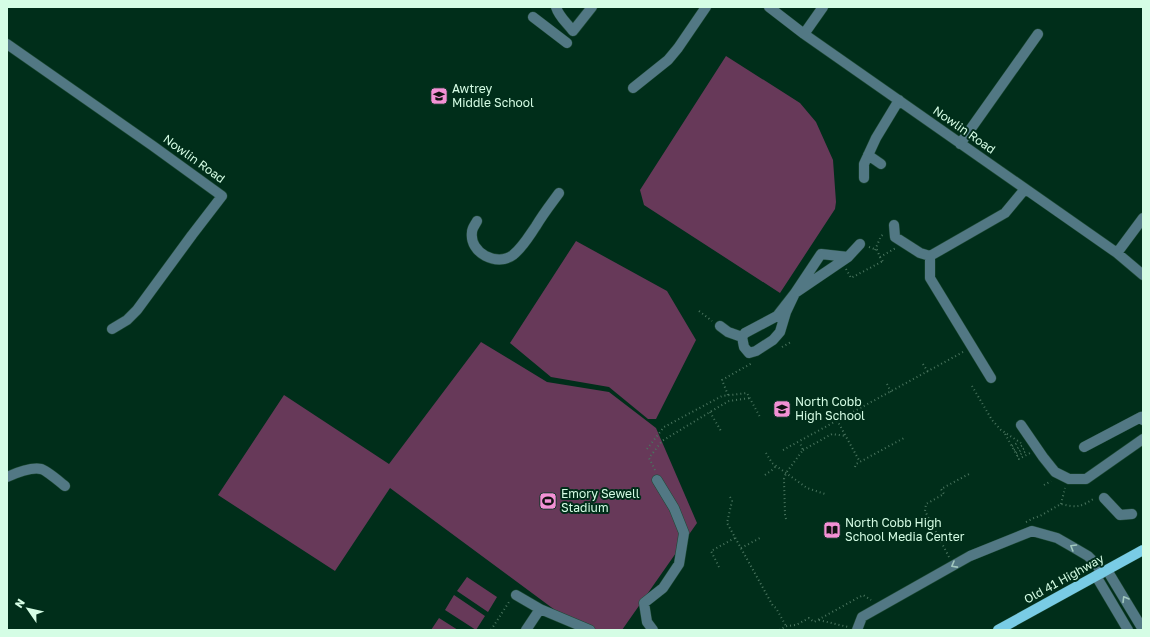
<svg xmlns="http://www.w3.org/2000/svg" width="1150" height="637" viewBox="0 0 1150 637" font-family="'Golos Text',sans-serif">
<rect width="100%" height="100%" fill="#002e1a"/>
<path fill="#673959" d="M726 56 800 103 816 122 833 160 836 202 835 209 780 293 644 205 640 190Z
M576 241 667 291 696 340 656 419H648L609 387 551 377 510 343Z
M481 342 547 382 609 392 656 428 697 523 622 630H582L390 488 335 571 218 495 284 395 389 464Z
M467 577 497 597 488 612 457 591Z
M454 595 485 616 476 630 445 610Z
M439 618 458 630H431Z"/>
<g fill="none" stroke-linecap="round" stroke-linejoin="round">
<defs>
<path id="minor" d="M556 7C559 17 567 23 573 31L592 7
M769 7 804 34 1117 253 1143 275
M533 17 567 43
M804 34 823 7
M7 44 153 146 222 196 192 235 137 310 127 320 112 329
M633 88 668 60 678 48 706 7
M960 144 1038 34
M868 155 881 164
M864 178V164L876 138 899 100
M477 221C475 225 472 228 472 232 469 253 497 267 513 255 523 247 529 236 536 226 543 214 551 204 559 193
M894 225 895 237 920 253 930 256
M1117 253 1143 218
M930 256V278L991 378
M930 256 1005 213 1025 189
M848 257 821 254 795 293 786 312 780 332 773 340 756 351 749 353 744 347 742 337 745 333 777 316 795 293 848 257 860 244
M720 326 728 332 742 337
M1021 425 1043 457 1055 472 1069 479H1086L1143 439
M1084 447 1141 417 1143 420
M7 477C16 473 31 467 41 469 46 470 60 482 65 486
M1104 498 1120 515 1132 514
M1107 570 1142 628
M1096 576 1128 630
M516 595 540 609 590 630
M526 630 540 609
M653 630 647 622 644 603 663 588 679 564 684 533 674 508 657 480
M857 630 862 617 970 556 1032 531 1057 538 1071 546 1088 556 1096 564 1102 573"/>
<path id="major" d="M998 630 1143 550"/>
</defs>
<use href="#minor" stroke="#1e4b36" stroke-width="11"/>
<use href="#major" stroke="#1e4b36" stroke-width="11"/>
<path stroke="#49755f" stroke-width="2" stroke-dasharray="1 3" stroke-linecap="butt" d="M869 247 877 250 880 257 896 248
M875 250 881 236 884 234
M880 257 884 263
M846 269 851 278 883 261
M699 311 712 321
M782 347 791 342
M923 364 928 372
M887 384 891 392
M972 386 992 420 1001 430 1021 443
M728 395 722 380 752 363
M710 412 721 431
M833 413 860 462
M1005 434 1019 459 1030 453
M1012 446 1019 442
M647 449 664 427 722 396 747 393 760 417
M783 450 963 352
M803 450 832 434 846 436
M1014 450 1023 445
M766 453 772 463 807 488 825 494 826 495
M1016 453 1025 448
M1017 456 1027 451
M855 467 856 464 904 438
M655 470 649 458 662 441 710 412 729 401 750 398
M765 475 772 470 776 466
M1044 485 1051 481
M730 497 732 501 727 523 773 606 776 608 786 626
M1061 504 1065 488
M786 519 785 515 784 479 786 473 803 450 800 443
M1026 522 1034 518 1040 516 1061 504C1078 508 1080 507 1095 498
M741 548 760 538
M949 557 925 511 926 504 944 494 941 489 969 474
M719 567 711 551 735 538
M819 620 848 627
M491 630 509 602
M779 630 787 626 796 625 809 618 814 622 863 595 871 600"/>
<use href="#minor" stroke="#527884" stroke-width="10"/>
<use href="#major" stroke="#79cce5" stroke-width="10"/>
</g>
<defs><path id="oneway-chevron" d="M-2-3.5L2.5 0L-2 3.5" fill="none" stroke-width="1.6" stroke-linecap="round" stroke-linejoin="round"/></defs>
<g stroke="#a1c8be">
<use href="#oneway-chevron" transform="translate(1073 547) rotate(-149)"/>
<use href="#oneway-chevron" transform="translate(954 565) rotate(151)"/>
<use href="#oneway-chevron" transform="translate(1125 599) rotate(-121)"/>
</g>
<defs>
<symbol id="school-square" viewBox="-11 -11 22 22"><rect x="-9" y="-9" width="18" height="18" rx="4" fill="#f391d5" stroke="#002e1a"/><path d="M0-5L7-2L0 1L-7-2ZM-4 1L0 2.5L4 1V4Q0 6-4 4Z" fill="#111"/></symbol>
<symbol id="stadium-square" viewBox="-11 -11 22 22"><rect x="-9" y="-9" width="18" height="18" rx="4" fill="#f391d5" stroke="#002e1a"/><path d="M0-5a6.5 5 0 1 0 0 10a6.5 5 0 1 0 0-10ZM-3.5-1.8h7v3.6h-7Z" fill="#111"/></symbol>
<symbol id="library-square" viewBox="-11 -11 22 22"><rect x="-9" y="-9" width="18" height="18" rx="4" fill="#f391d5" stroke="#002e1a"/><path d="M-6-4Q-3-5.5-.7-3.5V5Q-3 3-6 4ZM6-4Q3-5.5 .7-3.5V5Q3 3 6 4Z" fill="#111"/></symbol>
</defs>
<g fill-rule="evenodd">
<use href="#school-square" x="429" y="86" width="20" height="20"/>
<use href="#school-square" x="772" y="399" width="20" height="20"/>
<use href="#stadium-square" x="538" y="491" width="20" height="20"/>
<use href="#library-square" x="822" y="520" width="20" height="20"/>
</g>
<g text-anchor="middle" stroke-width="4" stroke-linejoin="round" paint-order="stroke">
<g font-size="12" fill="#d5fde5" stroke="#002e1a" text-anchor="start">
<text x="452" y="93">Awtrey<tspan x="452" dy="14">Middle School</tspan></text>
<text x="795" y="406">North Cobb<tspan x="795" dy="14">High School</tspan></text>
<text x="561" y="498">Emory Sewell<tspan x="561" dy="14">Stadium</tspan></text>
<text x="845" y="527">North Cobb High<tspan x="845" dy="14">School Media Center</tspan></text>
</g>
<g font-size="12" fill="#d5fde5" stroke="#002e1a">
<text transform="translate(964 130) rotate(35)" y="4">Nowlin Road</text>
<text transform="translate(194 159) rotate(36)" y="4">Nowlin Road</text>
<text transform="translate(1064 579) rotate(-29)" y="4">Old 41 Highway</text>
</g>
</g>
<rect width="1150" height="637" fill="none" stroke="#d5fde5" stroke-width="16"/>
<g transform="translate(28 609) rotate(304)" stroke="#002e1a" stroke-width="3" paint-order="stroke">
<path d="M0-3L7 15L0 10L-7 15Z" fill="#d5fde5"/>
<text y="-6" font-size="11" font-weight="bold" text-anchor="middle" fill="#d5fde5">N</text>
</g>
</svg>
